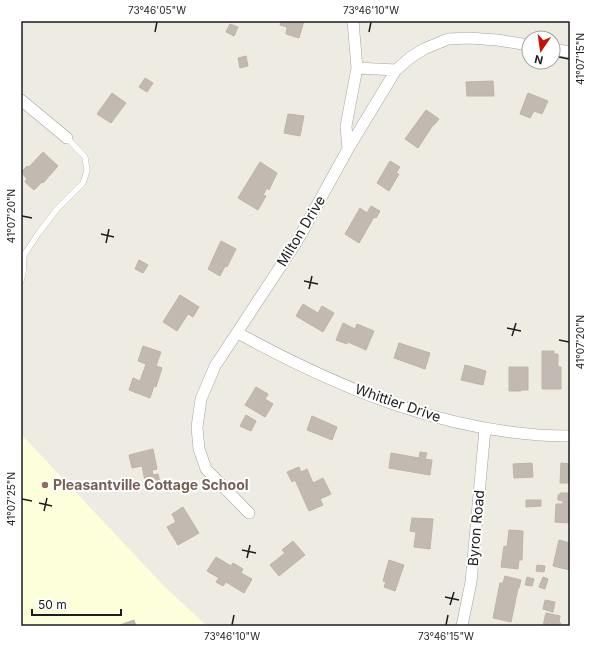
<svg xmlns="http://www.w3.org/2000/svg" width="591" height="647" viewBox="0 0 591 647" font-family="Inter,sans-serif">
<rect width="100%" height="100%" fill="#eeebe2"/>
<path fill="#fcffda" d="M21 434 165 587 207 626H21Z"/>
<path fill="#c2bab2" stroke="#bfb3a5" d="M281 21H304L299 38 286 34 287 27 280 25Z
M230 24 238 27 234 36 226 32Z
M246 56 248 66 240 68 238 58Z
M145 78 153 83 147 92 139 87Z
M493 81 494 96H467L466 82Z
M112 93 126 103 111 123 97 114Z
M528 93 548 101 542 114 534 111 530 118 520 114Z
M426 110 439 119 434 125H433L418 148 405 139Z
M288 114 304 116 300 136 284 133Z
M43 152 58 166 43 183 42 182 34 190 25 182 27 179 21 172 27 166 29 167Z
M390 161 400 167 396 173 399 174 389 191 377 183Z
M260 162 277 173 269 190 267 188 263 195 266 196 258 210 238 198Z
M371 206 380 211 376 218 374 217 359 243 345 234 360 208 367 213Z
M221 241 236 249 227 267 225 266 220 276 208 269Z
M139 260 148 265 143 273 135 269Z
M180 295 199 307 193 317 188 314 177 331 163 322Z
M303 304 318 313 322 306 334 313 323 332 296 316Z
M343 323 355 329 357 324 374 331 366 350 348 342 347 344 336 340Z
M399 343 430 353 425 369 394 358Z
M143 346 161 352 156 366 162 368 156 387 154 386 150 398 129 390 133 378 140 381 146 364 138 361Z
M542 351H554V354H558V367H561V389H542Z
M465 365 486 371 483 385 461 380Z
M509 367H528V390H521V391H509Z
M256 387 268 394 265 399 273 404 265 417 245 405Z
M246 415 256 421 251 431 240 426Z
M312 416 337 427 332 440 307 430Z
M153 449 157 469 152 470 153 475 158 474 161 488 147 491 142 466 132 468 129 455Z
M420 452 427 453 425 459 432 460 430 475 389 468 391 453 419 458Z
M532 463 533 477 514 478 513 464Z
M561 463 570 464V483H560Z
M299 467 301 472 307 469 313 483 323 478 331 494 320 499 323 505 309 511 295 480 292 482 287 472Z
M560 493H570V501H568V505H570V523L555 522 556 504H563V501L558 500V495H560Z
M526 500H541V506L526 507Z
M183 507 199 533 178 545 167 527 176 522 172 514Z
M412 518 433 519 430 549 414 547 416 532 410 531Z
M509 530 523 531 522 560H519L518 569 501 567 504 546 507 547Z
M559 540 570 543V570L553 566Z
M293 541 305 555 279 576 270 565 285 553 282 550Z
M216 557 231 566 233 563 243 569 241 573 252 579 244 593 226 582 223 586 216 582 219 578 207 571Z
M389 560 404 565 395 591 384 587 386 582 383 581Z
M537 565 545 566 544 572 536 571Z
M505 576 521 580 519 588H518L511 622 493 618 500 583H503Z
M527 577 534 579 532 586 525 585Z
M543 577 548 579 545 589 539 587Z
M545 600 555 602 553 612 543 609Z
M546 613 560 616 559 623H561L560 626H543Z
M134 620 136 626H117Z"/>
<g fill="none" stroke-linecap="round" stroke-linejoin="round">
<defs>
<path id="lane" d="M21 281 23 273 24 255 38 234 57 209 83 183 87 171 85 157 67 138"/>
<path id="street" d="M553 49 570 52
M357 68 396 70
M21 100 67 138
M348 149 346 126 357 68 353 21
M238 333C340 389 452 436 570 436
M249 513 206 469 199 449 197 427 201 399 215 366 296 243 348 149 396 70 411 57 424 49 448 39 469 38 497 40 529 45
M462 626 471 582 485 429"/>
</defs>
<use href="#lane" stroke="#a4a4a4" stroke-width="6"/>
<use href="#street" stroke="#a4a4a4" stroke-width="12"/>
<use href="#lane" stroke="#fff" stroke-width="5.5"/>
<use href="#street" stroke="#fff" stroke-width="11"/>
</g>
<path fill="none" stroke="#1d1d1d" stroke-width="1.5" d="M155 32 157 22M369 32 371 22M559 57 569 59M22 216 32 218M101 234 114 237M106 243 109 229M304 281 318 284M309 289 312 276M507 328 521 331M512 336 516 323M559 340 569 342M22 499 32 501M39 503 52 506M44 511 47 498M242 550 256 553M247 558 250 545M445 597 459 600M450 605 454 592M232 625 234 615M446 625 448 615"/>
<circle fill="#8d6e63" stroke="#fff" stroke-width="1.5" cx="45" cy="485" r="4"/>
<g text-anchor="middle" stroke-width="4" stroke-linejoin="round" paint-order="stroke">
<g font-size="14" fill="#1d1d1d" stroke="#fff">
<text transform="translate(301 231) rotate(-59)" y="5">Milton Drive</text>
<text transform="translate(398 403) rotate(19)" y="5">Whittier Drive</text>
<text transform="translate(476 528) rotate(-85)" y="5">Byron Road</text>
</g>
<g font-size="14" font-weight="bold" fill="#785e54" stroke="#fff" text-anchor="start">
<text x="53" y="490">Pleasantville Cottage School</text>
</g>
</g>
<rect width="591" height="647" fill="none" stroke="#ffffff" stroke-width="44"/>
<g transform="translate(541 50) rotate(193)"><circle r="19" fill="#ffffff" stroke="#a5a5a5"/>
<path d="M0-3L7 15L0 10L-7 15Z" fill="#c71202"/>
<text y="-6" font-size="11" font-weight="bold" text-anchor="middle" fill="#1d1d1d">N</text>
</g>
<path d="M32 609v6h89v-6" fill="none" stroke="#1d1d1d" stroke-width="2"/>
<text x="38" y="609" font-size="12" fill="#1d1d1d" stroke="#ffffff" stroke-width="3" paint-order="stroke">50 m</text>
<rect x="22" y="22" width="547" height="603" fill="none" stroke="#1d1d1d" stroke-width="1.5"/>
<g font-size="10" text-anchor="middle" fill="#1d1d1d">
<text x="157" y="14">73°46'05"W</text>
<text x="371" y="14">73°46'10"W</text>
<text transform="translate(580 59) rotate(-90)" y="4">41°07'15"N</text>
<text transform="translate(11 216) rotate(-90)" y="4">41°07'20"N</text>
<text transform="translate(580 342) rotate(-90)" y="4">41°07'20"N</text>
<text transform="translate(11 499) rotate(-90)" y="4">41°07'25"N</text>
<text x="232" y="640">73°46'10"W</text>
<text x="446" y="640">73°46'15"W</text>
</g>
</svg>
